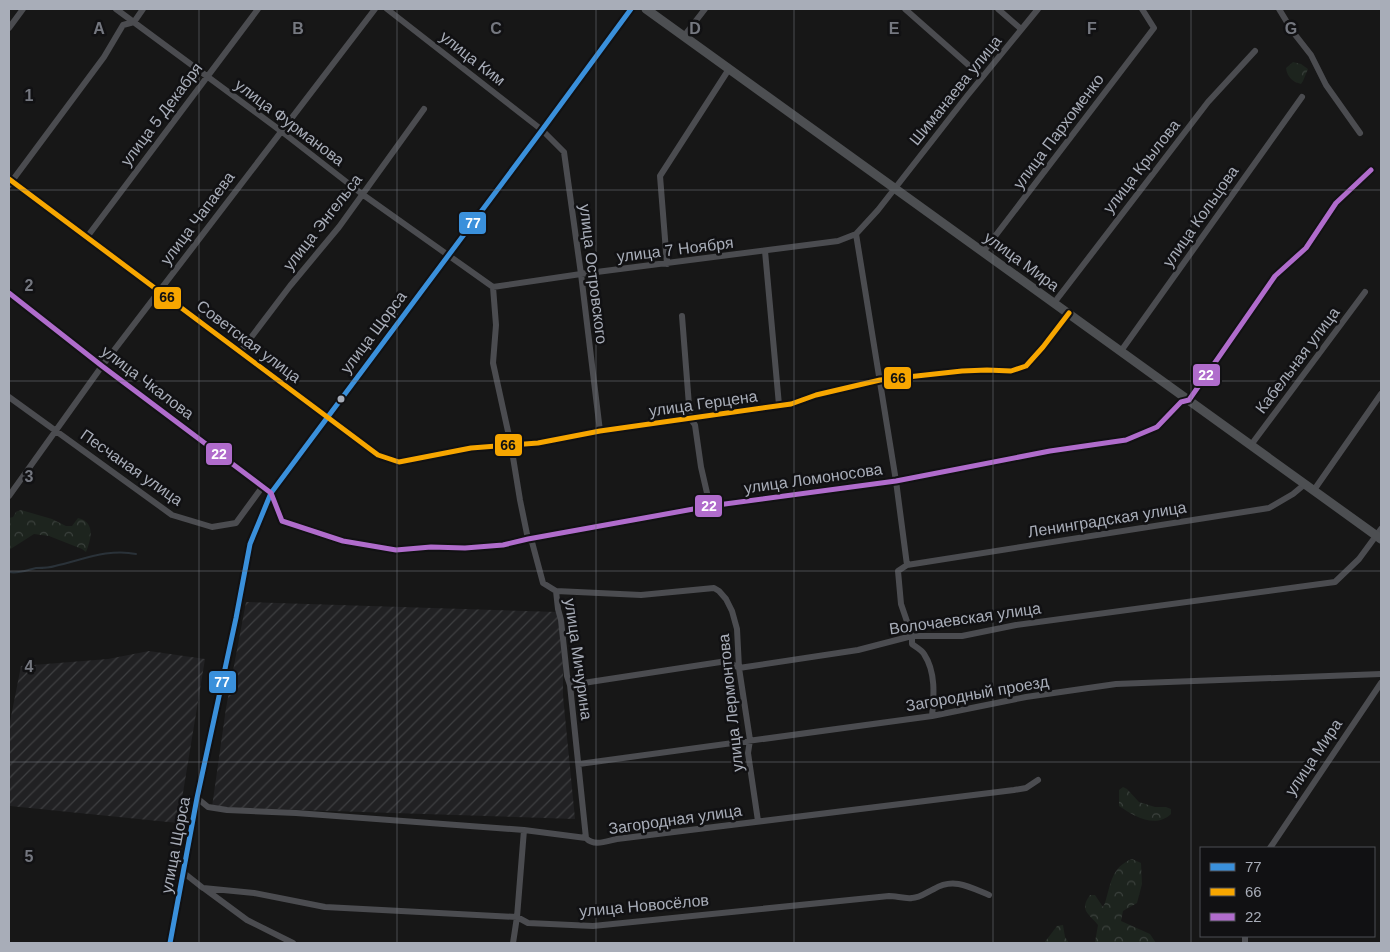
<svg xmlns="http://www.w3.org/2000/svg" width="1390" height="952" viewBox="0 0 1390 952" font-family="Arial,sans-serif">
<defs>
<pattern id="industrial-furrows" width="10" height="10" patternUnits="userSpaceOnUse" patternTransform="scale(1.25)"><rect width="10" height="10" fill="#212123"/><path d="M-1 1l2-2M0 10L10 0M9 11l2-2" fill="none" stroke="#3e3f41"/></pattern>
<pattern id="forest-crowns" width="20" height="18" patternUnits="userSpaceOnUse" patternTransform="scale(1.25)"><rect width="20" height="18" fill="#1d241e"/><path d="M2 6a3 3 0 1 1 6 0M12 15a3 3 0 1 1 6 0" fill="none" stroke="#3b413d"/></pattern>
</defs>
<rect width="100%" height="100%" fill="#171717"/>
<path fill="url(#industrial-furrows)" d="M246 602 558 612 563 665V696L575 819 212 807 226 708Z
M149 651 205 659 178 823 10 806 9 727 21 666 108 659Z"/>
<path fill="url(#forest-crowns)" d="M1293 62 1301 64 1308 69 1303 81 1301 84C1293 82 1287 77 1286 68Z
M21 510 52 519 66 526H72L78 518C96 522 91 540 86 552L82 549 49 536 34 534 9 550V518L13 517 16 512Z
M1123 787 1127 789 1139 802 1155 807H1166L1171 809V814C1155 829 1134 816 1119 806V790Z
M1132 859 1141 863 1142 884 1137 903 1123 911 1121 921 1150 934 1156 943H1094L1095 942 1098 925C1088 913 1079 910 1090 895H1095L1103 907 1105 903C1111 884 1111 867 1132 859Z
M1063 925 1065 937 1069 943H1044L1057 926Z"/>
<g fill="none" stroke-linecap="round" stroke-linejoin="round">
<path stroke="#2a3239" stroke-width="2" d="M9 572C18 574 27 570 36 568 42 568 49 568 55 566 82 560 109 548 136 554"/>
<path stroke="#4b4c50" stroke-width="6" d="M116 9 281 131 362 194 493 287 581 274 838 241 856 234 878 210 967 96 1038 9
M387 9 542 130 564 152 581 274 600 431
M905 9 982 77
M998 9 1021 29
M1279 9 1293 32 1311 55 1326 85 1360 133
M9 28 23 9
M684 36 705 9
M9 179 378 455 399 462 471 448 538 443 600 431 791 404 816 395 880 380 962 371 987 370 1011 371 1026 366 1043 347 1069 313
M9 185 104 57 123 25 134 22 143 9
M856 234 896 481 907 565 898 571 901 604 912 636V644C916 647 922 650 924 654 936 672 934 696 932 716
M87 237 258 9
M765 251 779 405
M983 252 1154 28 1142 9
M667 264 660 176 729 69
M493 287 496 325 493 363 511 445 520 500 528 539 532 542 543 583 556 591 558 609 561 620 567 676 570 685 586 838
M9 293 102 366 271 493 282 521 343 541 396 550 431 547 465 548 503 545 528 539 710 506 896 481 1050 451 1126 440 1157 427 1181 402 1189 400 1275 276 1306 248 1336 203 1371 170
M1054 303 1208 102 1255 51
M682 316 690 418 695 425 701 467 710 506
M1121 351 1302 97
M240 352 290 286 339 227 424 109
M9 397 172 515 212 527 236 523 263 486
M1251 445 1365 292
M1314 490 1381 394
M9 496 102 366 375 9
M907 565 1269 508 1293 494 1305 484
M556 591 641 595 714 588 719 591 726 599 732 611 737 629 739 668 750 740 748 753 758 821
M570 685 727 661 739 668 858 650 912 636H962L1016 625 1335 582 1359 559 1381 529
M579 764 932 716 1026 697 1116 684 1381 674
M197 798 208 807 227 810 296 813 524 830 586 838C594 847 607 841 617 839L1014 790 1026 788 1038 780
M1270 848 1381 683
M184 873 203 888 254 893 325 907 517 917 528 923 593 926 889 896C896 896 905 899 912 898 920 898 927 892 934 889 953 877 970 887 989 895
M205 889 247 920 293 943
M170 943 197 798 236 618 250 544 271 493 542 130 631 9
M513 943 517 917 524 830
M1245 943V936"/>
<path stroke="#4d4f52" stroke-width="9" d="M646 9 1381 539"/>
<defs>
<path id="bus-1" d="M170 943 197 798 236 618 250 544 271 493 542 130 631 9"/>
<path id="bus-2" d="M9 179 378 455 399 462 471 448 538 443 600 431 791 404 816 395 880 380 962 371 987 370 1011 371 1026 366 1043 347 1069 313"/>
<path id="bus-3" d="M9 293 102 366 271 493 282 521 343 541 396 550 431 547 465 548 503 545 528 539 710 506 896 481 1050 451 1126 440 1157 427 1181 402 1189 400 1275 276 1306 248 1336 203 1371 170"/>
</defs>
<use href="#bus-1" stroke="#111113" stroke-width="9"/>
<use href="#bus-2" stroke="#111113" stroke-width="9"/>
<use href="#bus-3" stroke="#111113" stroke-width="9"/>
<use href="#bus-1" stroke="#3a90db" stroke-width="5"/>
<use href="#bus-2" stroke="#f7a600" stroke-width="5"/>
<use href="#bus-3" stroke="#b06ccc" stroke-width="5"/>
</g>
<path fill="none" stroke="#757880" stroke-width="1" stroke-opacity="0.55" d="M199 9V943M397 9V943M596 9V943M794 9V943M993 9V943M1191 9V943M9 190H1381M9 381H1381M9 571H1381M9 762H1381"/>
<circle fill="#a8adb8" stroke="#111113" stroke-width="2" cx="341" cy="399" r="4.5"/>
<g text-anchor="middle" stroke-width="5" stroke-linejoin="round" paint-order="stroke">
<g font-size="16" fill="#a8adb8" stroke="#111113">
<text transform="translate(473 58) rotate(38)" y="6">улица Ким</text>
<text transform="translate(955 90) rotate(-51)" y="6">Шиманаева улица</text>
<text transform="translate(161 114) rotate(-53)" y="6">улица 5 Декабря</text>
<text transform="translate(290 122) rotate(37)" y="6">улица Фурманова</text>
<text transform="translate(1058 131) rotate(-53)" y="6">улица Пархоменко</text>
<text transform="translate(1141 166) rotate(-52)" y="6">улица Крылова</text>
<text transform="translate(1200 216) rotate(-55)" y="6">улица Кольцова</text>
<text transform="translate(197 218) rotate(-53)" y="6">улица Чапаева</text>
<text transform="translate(322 222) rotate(-52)" y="6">улица Энгельса</text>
<text transform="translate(675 249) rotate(-7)" y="6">улица 7 Ноября</text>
<text transform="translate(1022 261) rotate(36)" y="6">улица Мира</text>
<text transform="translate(594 274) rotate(83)" y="6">улица Островского</text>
<text transform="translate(373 332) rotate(-53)" y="6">улица Щорса</text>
<text transform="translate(249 341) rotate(37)" y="6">Советская улица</text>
<text transform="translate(1297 360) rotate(-53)" y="6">Кабельная улица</text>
<text transform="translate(148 382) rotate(37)" y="6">улица Чкалова</text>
<text transform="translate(703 403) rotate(-8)" y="6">улица Герцена</text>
<text transform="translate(132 467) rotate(35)" y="6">Песчаная улица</text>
<text transform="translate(813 478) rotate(-8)" y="6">улица Ломоносова</text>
<text transform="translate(1107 519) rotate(-9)" y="6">Ленинградская улица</text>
<text transform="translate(965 618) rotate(-8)" y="6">Волочаевская улица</text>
<text transform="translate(579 659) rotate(82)" y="6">улица Мичурина</text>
<text transform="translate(977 693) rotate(-10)" y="6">Загородный проезд</text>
<text transform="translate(730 703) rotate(-96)" y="6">улица Лермонтова</text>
<text transform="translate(1313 757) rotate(-56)" y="6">улица Мира</text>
<text transform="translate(675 819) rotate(-8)" y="6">Загородная улица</text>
<text transform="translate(175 845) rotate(-79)" y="6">улица Щорса</text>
<text transform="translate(644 905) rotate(-5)" y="6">улица Новосёлов</text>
</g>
</g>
<g font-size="16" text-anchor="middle" font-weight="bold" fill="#757880" stroke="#111113" stroke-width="5" stroke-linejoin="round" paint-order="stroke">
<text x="99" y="34">A</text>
<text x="298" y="34">B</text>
<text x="496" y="34">C</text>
<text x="695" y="34">D</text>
<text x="894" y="34">E</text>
<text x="1092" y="34">F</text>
<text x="1291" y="34">G</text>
<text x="29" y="101">1</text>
<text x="29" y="291">2</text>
<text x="29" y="482">3</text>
<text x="29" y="672">4</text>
<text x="29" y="862">5</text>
</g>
<g stroke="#111113" stroke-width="2">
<rect x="458" y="211" width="29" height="24" rx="5" fill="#3a90db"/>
<rect x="153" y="286" width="29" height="24" rx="5" fill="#f7a600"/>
<rect x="1192" y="363" width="29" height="24" rx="5" fill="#b06ccc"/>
<rect x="883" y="366" width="29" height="24" rx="5" fill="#f7a600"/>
<rect x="494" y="433" width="29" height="24" rx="5" fill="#f7a600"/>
<rect x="205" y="442" width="28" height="24" rx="5" fill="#b06ccc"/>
<rect x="694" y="494" width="29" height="24" rx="5" fill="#b06ccc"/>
<rect x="208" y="670" width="29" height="24" rx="5" fill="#3a90db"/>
</g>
<g font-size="14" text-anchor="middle" font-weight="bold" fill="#fff">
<text x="473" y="228">77</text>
<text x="1206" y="380">22</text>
<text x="219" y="459">22</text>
<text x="709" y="511">22</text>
<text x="222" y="687">77</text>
</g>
<g font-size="14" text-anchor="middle" font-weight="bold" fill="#111">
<text x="167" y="302">66</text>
<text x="898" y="383">66</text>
<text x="508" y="450">66</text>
</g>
<rect width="1390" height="952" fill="none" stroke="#a8adb8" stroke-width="20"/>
<rect x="1200" y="847" width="175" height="90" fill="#111113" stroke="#4d4f55"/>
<rect x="1210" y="863" width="25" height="8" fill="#3a90db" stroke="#4d4f55"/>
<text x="1245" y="872" font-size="15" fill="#a8adb8">77</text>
<rect x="1210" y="888" width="25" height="8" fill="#f7a600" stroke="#4d4f55"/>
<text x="1245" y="897" font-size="15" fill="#a8adb8">66</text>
<rect x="1210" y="913" width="25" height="8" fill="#b06ccc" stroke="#4d4f55"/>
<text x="1245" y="922" font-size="15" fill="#a8adb8">22</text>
</svg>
